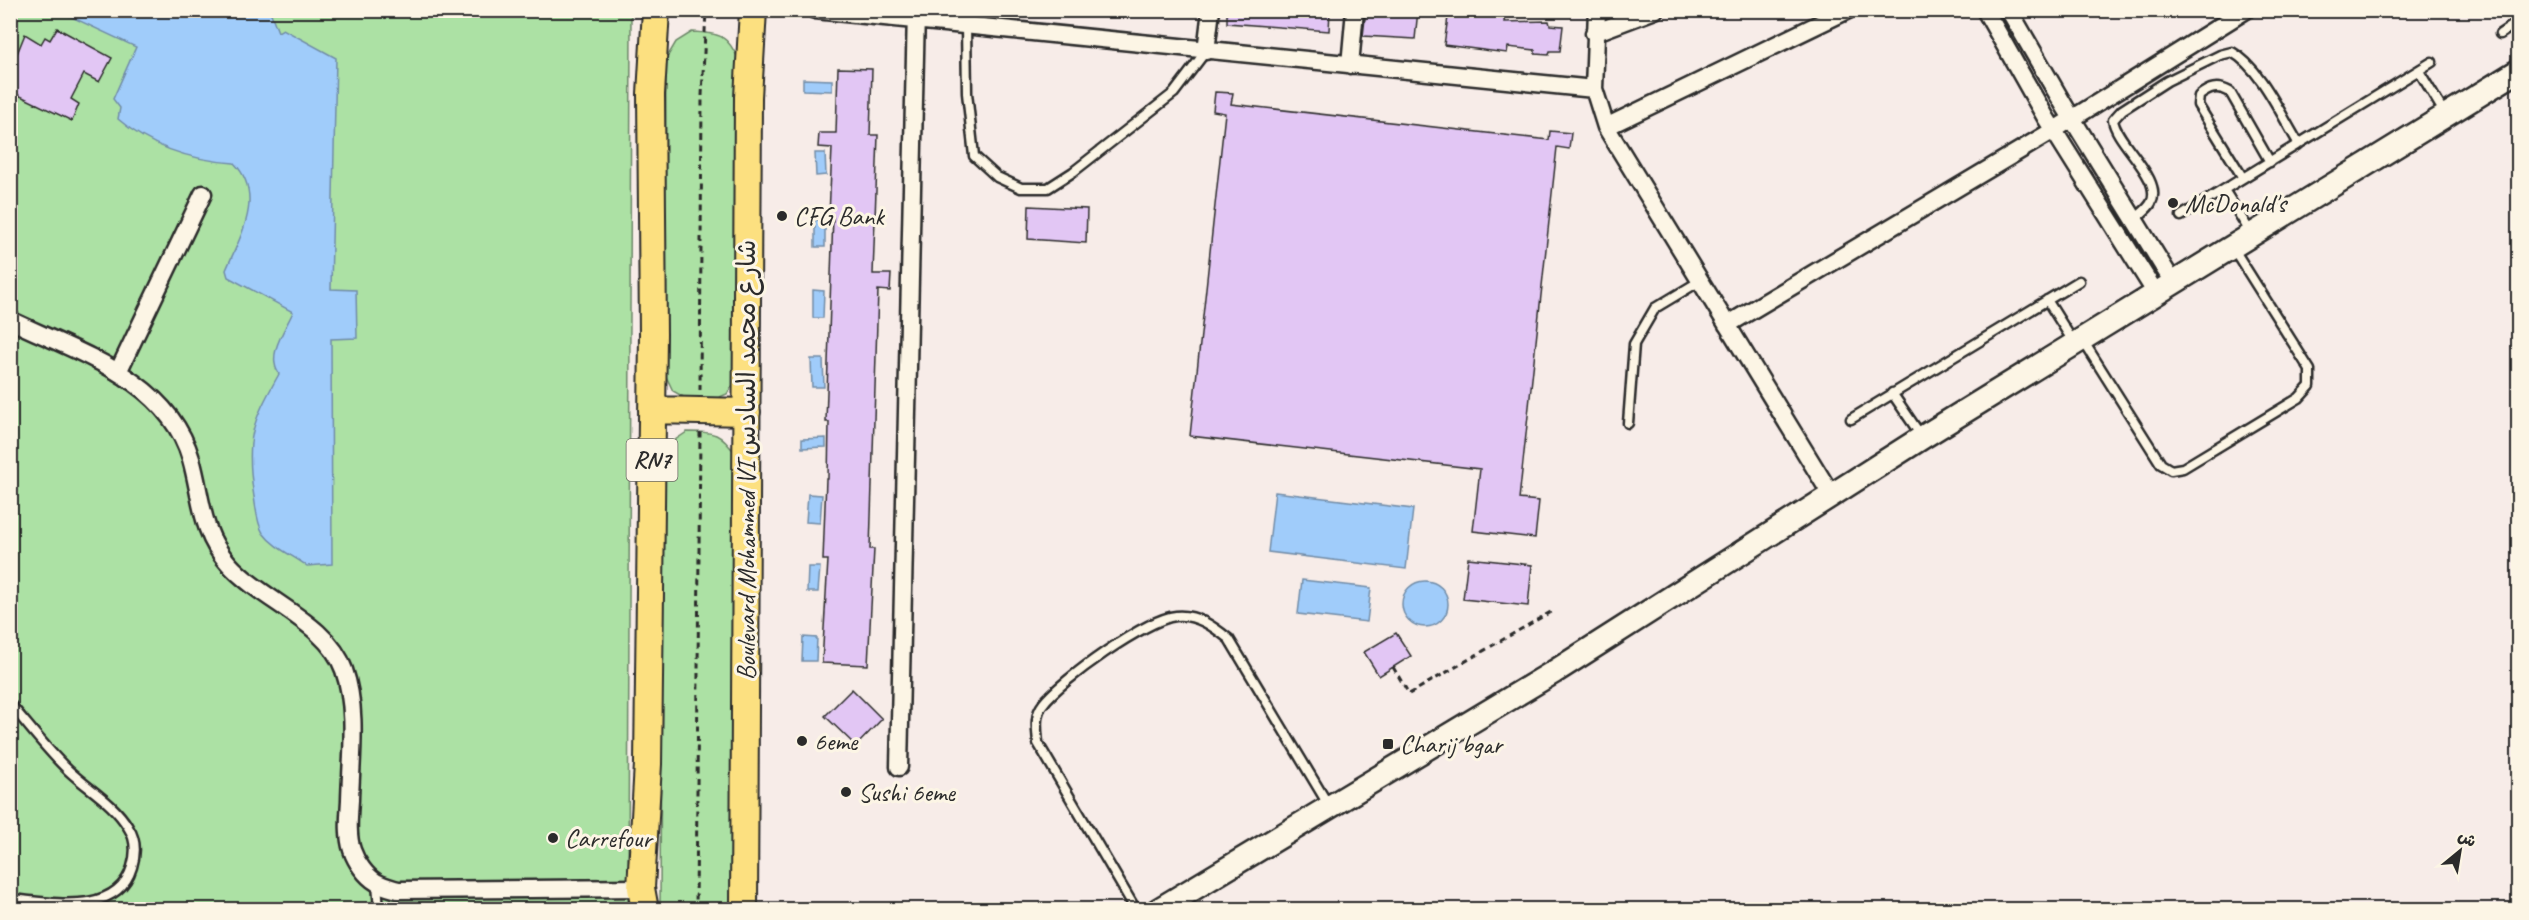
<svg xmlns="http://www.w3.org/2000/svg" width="2529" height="920" viewBox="0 0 2529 920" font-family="Caveat,'Playpen Sans Arabic',sans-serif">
<rect width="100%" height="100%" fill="#f7ece8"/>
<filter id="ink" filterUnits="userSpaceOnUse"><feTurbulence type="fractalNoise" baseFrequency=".0167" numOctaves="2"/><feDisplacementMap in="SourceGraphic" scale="12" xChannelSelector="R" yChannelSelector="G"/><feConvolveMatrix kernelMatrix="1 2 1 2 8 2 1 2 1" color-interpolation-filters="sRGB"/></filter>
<g filter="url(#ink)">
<path fill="#ace1a4" stroke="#6c8668" stroke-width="1.5" d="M10 11H631L628 909H11Z
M692 32C720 33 728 35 739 61V376L727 394 715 399 689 400 673 391 664 372 666 59 676 42Z
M687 432C715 432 720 432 737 456L731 909 660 910 662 457 672 442Z"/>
<path fill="#a0ccfa" stroke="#718ca7" stroke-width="1.5" d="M63 11H270L278 32 283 29 336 58 331 289 356 290 357 338 331 339 332 564 307 566C292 555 274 548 263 533 257 524 256 508 254 497 245 440 251 424 279 374 266 355 285 330 293 312L228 277 226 270C241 235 265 195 234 163 192 160 150 147 118 119L120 108 113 99 136 47 67 15Z
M803 79 832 80V91L803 90Z
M815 153H825L826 175 816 176Z
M815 220H825V247H815Z
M813 290 824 291 823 318H813Z
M811 359H823L824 387H812Z
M826 438V447L802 448V439Z
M1275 492 1413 509 1406 569 1268 552Z
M808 494 822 495 820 523 806 522Z
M808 567H820L818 592H807Z
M1302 580 1371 588 1367 622 1298 614Z
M1402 604a23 23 0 1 1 46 0a23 23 0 1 1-46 0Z
M803 637 817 638 816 661H802Z"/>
<path fill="#e2c6f4" stroke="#2b2b2b" stroke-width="1.5" d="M1227 10H1330L1329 31 1227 23Z
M1366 10H1418L1415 39 1363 36Z
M1449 10 1505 16 1504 22 1549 21 1550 25 1563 26 1560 51H1550L1549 55 1535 54V50L1508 47 1507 53 1444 45Z
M57 28 112 58 99 82 84 74 71 99 79 104 72 121 10 91V71L25 34 41 44 45 37 50 40Z
M838 68 872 69 870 135H878L873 274H891L890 291 878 290 870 549H874L868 665 822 663 828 560H823L826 479H828L829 422H826L833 216H829L832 148 818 147 819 133H836Z
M1215 92 1233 93 1231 104 1549 140 1550 131 1571 133 1569 149 1557 147 1519 499 1539 501 1535 538 1473 531 1480 469 1190 436 1225 113 1213 111Z
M1029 206 1087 209 1086 243 1028 239Z
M1468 558 1532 565 1528 606 1463 599Z
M1396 633 1411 656 1379 676 1364 652Z
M852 689 882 719 856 746 825 716Z"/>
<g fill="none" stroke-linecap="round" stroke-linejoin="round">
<defs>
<path id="service" d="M966 26 967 93 974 156 997 177 1021 188H1048L1073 172 1174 93 1206 51
M2500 34 2518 22
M2419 71 2445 114
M2243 178 2198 105 2199 96C2209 88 2217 85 2230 92L2270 162
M2224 190 2251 233
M2181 216 2432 62
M2135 219C2140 214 2148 209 2151 203 2164 179 2116 143 2113 120L2122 110 2167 81 2220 55 2232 52C2260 67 2282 117 2299 144
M2047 300 2074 343
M2082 339 2161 464 2171 470 2183 468 2299 398 2310 386V370L2233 248
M1892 393 1922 437
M1851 419 2079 281
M1628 423 1634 344 1655 308 1700 281
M10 704C29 726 47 750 68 770 88 789 114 803 128 827 136 839 136 854 132 867 117 917 50 902 10 899
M377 883 379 910
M1136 910 1038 743C1037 730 1034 715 1043 704 1061 680 1146 619 1176 616 1197 614 1214 627 1229 639L1329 806"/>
<path id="minor" d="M815 10 1594 89
M1597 10 1594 89 1606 127 1832 496
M1985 10 2046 118 2157 295
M2009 10 2065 107 2174 284
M1594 33 1655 10
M1206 51 1211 10
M1350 65 1355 10
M1606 127 1848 10
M10 320C78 353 168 379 191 459 202 497 200 532 229 564 262 601 328 623 344 670 358 710 351 758 350 800 349 816 347 835 352 850 356 862 366 876 376 882 382 886 391 888 398 890L641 888
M1727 325 2054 130 2246 10
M118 372 203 194
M899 767 916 11"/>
<path id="secondary" d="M1158 910 1554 672 1923 437 2518 71"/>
<path id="primary" d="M652 410 747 412
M645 910 641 888 648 764 653 334 651 94 656 10
M744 910 748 97 753 10"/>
</defs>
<use href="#service" stroke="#2b2b2b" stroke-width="13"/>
<use href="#minor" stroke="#2b2b2b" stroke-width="21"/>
<use href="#secondary" stroke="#2b2b2b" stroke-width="27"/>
<use href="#primary" stroke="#2b2b2b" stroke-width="30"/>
<path stroke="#2b2b2b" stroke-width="3" stroke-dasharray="6 4.5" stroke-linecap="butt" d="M700 390 702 96 706 10
M1393 667 1409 694 1554 610
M696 910 700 432"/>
<use href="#service" stroke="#fcf5e5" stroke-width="8"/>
<use href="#minor" stroke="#fcf5e5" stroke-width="16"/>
<use href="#secondary" stroke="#fcf5e5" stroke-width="22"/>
<use href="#primary" stroke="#fce080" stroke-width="26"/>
</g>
</g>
<g fill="#2b2b2b" stroke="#fcf5e5" stroke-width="2">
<circle cx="2173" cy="203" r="6"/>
<circle cx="782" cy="216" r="6"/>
<circle cx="802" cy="741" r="6"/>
<rect x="1382" y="738" width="12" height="12" rx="3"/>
<circle cx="846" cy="792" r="6"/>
<circle cx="553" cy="838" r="6"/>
</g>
<g text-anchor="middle" stroke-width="6" stroke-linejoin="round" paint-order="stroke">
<rect fill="#fcf5e5" stroke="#6a6863" stroke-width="1.5" x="626.5" y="439" width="51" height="42" rx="4.5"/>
<g font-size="24" font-weight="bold" fill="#2b2b2b">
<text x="652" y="468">RN7</text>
</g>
<g font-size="26" fill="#2b2b2b" stroke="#fcf5e5" text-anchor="start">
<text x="2185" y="212">McDonald's</text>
<text x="794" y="225">CFG Bank</text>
<text x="814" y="750">6eme</text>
<text x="1400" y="753">Charij bgar</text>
<text x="858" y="801">Sushi 6eme</text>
<text x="565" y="847">Carrefour</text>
</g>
<g font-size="26" fill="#2b2b2b" stroke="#fcf5e5">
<text transform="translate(746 460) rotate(-90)" y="9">Boulevard Mohammed VI شارع محمد السادس</text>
</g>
</g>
<rect width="2529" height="920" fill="none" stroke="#fcf5e5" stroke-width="36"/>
<rect x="18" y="18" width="2493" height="884" fill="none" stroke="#2b2b2b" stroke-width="2" filter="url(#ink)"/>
<g transform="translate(2460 851) rotate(30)" stroke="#fcf5e5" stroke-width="4.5" paint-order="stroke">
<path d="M0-4.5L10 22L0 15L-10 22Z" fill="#2b2b2b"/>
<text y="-9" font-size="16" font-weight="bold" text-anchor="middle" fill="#2b2b2b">ش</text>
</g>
</svg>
